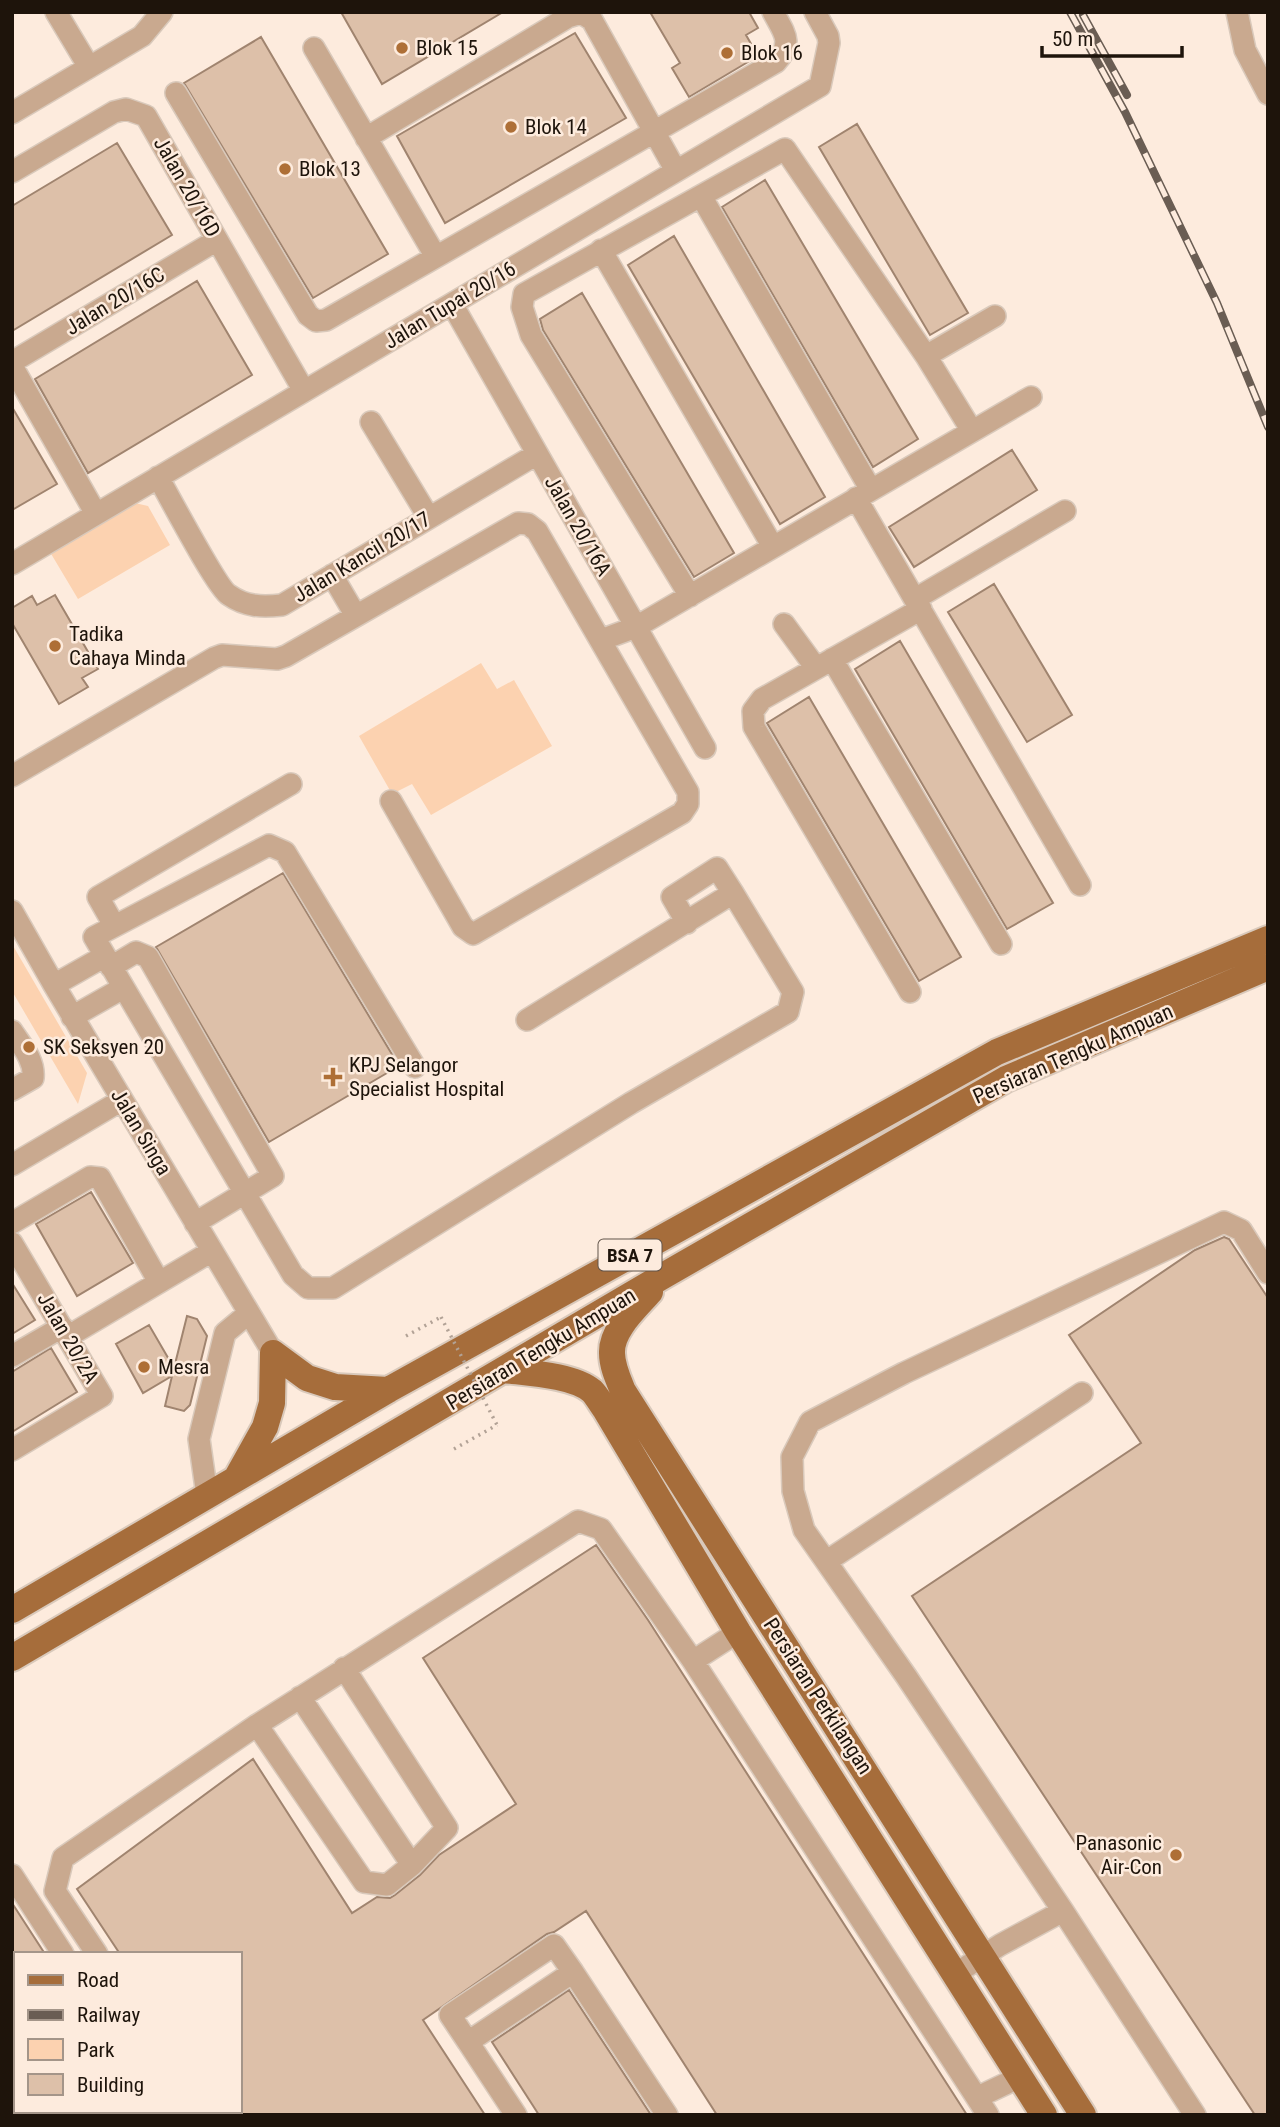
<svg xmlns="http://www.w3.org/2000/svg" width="1280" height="2127" viewBox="0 0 1280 2127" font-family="'Roboto Condensed',sans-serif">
<rect width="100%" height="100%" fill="#fdebdd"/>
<path fill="#fcd2b0" d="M126 501 148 506 170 545 78 599 47 547Z
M481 663 497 689 514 680 552 746 431 815 412 784 392 794 359 736Z
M12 944 87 1073 78 1104 12 991Z"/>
<path fill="#ddc0a9" stroke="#a0846f" stroke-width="2" d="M341 12H503L382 84Z
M650 12H749L758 28 746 35 758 56 689 97 672 68 680 63Z
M575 33 626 118 445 223 397 136Z
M261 37 388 254 313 298 184 83Z
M857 124 968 313 930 335 819 147Z
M117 143 172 235 12 331V206Z
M765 180 918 439 873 467 722 207Z
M674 236 825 497 780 524 628 265Z
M197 281 252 375 88 473 35 379Z
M582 293 734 553 694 577 543 330 540 319Z
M12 407 57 484 12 510Z
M1012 450 1037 490 914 567 889 527Z
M994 584 1072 715 1027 742 948 612Z
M55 595 98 669 82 678 88 687 59 704 12 623V608L32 596 37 605Z
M900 641 1053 903 1007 929 855 669Z
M809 697 961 957 919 981 767 723Z
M283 873 399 1066 269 1142 156 947Z
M91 1192 133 1263 77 1296 36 1224Z
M1224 1237 1229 1239 1268 1298V2115H1255L912 1596 1141 1443 1069 1335 1195 1250Z
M12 1283 35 1320 12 1334Z
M187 1316 197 1319 207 1336 190 1405 184 1411 165 1406 172 1376 143 1393 116 1344 149 1325 174 1368Z
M51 1348 77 1392 12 1432V1372Z
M596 1545 648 1620 967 2115H717L586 1911 554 1932 547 1934 423 2020 485 2115H240V1954H120L77 1889 253 1759 352 1913 377 1897 390 1898 395 1895 420 1875 439 1855 516 1804 423 1658Z
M12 1903 45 1954H12Z
M569 1990 651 2115H539L492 2042Z"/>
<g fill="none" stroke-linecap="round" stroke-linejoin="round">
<defs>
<path id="minor" d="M56 12 89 67
M1237 12 1245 50 1268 94
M314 48 436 257
M176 93 308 315 316 321 326 320 776 62C794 42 784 33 773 12
M12 113 142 36 162 12
M366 138 568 17 581 13 592 20 676 171
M12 172 114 112 126 109 146 116 304 391
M701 196 871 490
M601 250 773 547
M452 304 705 748
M926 356 995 316
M12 362 217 240
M12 366 96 514
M371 422 429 518
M158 477C169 496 217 588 229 595 246 607 262 607 282 605L537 454
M856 498 1080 885
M12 564 820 86 829 43 828 36 815 12
M332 575 356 616
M690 596 531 335 522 307 524 294 785 149 926 356 972 431
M915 599 1065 511
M784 624 816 668
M601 640 636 627 1031 397
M832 659 1001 944
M12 776 214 658 222 655 277 659 286 656 518 523 528 524 537 531 688 792V804L682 813 473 934 463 927 391 801
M12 911 54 985 273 1353
M687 923 672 897 717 868 733 893
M114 925 98 897 291 784
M111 967 136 952 148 957 273 1176 195 1223
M54 985 105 956
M910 992 754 727 753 711 762 699 921 609
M72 1017 123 988
M12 1031C21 1045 35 1060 33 1078L12 1090
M415 1067 285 852 269 845 94 937 293 1275 308 1288H333L631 1103 788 1012 793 992 733 893 527 1020
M12 1165 122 1100
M12 1223 90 1177 100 1178 159 1282
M12 1243 102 1396 12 1450
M67 1337 212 1251
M12 1356 62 1327
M207 1495 199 1439 225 1333 249 1313
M827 1561 1082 1393
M693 1661 738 1632
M300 1697 412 1865
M257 1725 364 1882 387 1885 412 1865 447 1828 344 1668
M12 1875 63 1954
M97 1954 55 1891 63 1858 257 1725 578 1521 601 1529 693 1661 988 2115
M955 1974 1000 1945 1063 1911
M468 2042 450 2015 554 1945 573 1972
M978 2097 1020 2077
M166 2111 168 2115
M203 2111 205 2115
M516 2115 468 2042 573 1972 667 2115
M1195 2115 1063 1911 906 1676 804 1530 793 1491 792 1457 810 1422 904 1373 1224 1222 1241 1230 1268 1273"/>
<path id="major" d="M650 1292C636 1308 611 1330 612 1353 612 1366 618 1379 623 1391L1083 2115
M273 1353 307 1378 335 1387 388 1390
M504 1370C528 1373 573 1375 592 1391 597 1396 601 1404 605 1409L738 1632 1044 2115
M237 1477 265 1427 272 1403 273 1353
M12 1610 388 1390 997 1052 1268 939
M12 1658 663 1276 1006 1079 1268 967"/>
</defs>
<use href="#minor" stroke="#d9c9bb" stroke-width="24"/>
<use href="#major" stroke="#d9c9bb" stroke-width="30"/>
<path stroke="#b2a296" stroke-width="3.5" stroke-dasharray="2 5" stroke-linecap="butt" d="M406 1336 441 1317
M454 1449 497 1425"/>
<use href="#minor" stroke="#c9a98f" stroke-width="21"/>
<use href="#major" stroke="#a66d3b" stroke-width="26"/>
<defs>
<path id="rail" d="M1070 12 1125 112 1217 303 1268 427
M1083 15 1127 95"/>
</defs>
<use href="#rail" stroke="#6a5d53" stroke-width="8"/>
<use href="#rail" stroke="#fdebdd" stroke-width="5" stroke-dasharray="16" stroke-linecap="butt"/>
<path stroke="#b2a296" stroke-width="3.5" stroke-dasharray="2 5" stroke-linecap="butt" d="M441 1317 497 1425"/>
</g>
<g fill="#ae6f36" stroke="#fdebdd" stroke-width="2.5">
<circle cx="402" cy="48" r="7"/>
<circle cx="727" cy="53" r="7"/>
<circle cx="511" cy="127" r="7"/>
<circle cx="285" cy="169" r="7"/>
<circle cx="55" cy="646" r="7"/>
<circle cx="29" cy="1047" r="7"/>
<path d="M329.5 1066.5h7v7h7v7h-7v7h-7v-7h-7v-7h7z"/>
<circle cx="144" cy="1367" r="7"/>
<circle cx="1176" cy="1855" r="7"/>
</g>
<g text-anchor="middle" stroke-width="5" stroke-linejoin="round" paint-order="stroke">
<rect fill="#fdebdd" stroke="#61544a" stroke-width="2" x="598.5" y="1239.5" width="63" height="31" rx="5"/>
<g font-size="19" font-weight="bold" fill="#1e140b">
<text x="630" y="1262">BSA 7</text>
</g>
<g font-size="21" fill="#1e140b" stroke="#fdebdd" text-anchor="start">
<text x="416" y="55">Blok 15</text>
<text x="741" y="60">Blok 16</text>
<text x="525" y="134">Blok 14</text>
<text x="299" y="176">Blok 13</text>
<text x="69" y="641">Tadika<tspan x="69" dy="24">Cahaya Minda</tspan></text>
<text x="43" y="1054">SK Seksyen 20</text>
<text x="349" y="1072">KPJ Selangor<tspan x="349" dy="24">Specialist Hospital</tspan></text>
<text x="158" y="1374">Mesra</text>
<text x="1162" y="1850" text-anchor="end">Panasonic<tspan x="1162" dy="24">Air-Con</tspan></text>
</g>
<g font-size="21" fill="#1e140b" stroke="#fdebdd">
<text transform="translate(187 187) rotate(60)" y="7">Jalan 20/16D</text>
<text transform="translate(115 301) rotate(-31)" y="7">Jalan 20/16C</text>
<text transform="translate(450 305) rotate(-31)" y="7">Jalan Tupai 20/16</text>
<text transform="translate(578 526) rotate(60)" y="7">Jalan 20/16A</text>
<text transform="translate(362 557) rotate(-31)" y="7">Jalan Kancil 20/17</text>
<text transform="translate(1073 1054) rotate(-24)" y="7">Persiaran Tengku Ampuan</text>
<text transform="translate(141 1132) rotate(59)" y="7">Jalan Singa</text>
<text transform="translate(68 1338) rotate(60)" y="7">Jalan 20/2A</text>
<text transform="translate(541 1349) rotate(-31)" y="7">Persiaran Tengku Ampuan</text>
<text transform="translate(818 1696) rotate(57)" y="7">Persiaran Perkilangan</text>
</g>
</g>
<rect width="1280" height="2127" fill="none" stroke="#1e140b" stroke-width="28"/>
<rect x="14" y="1952" width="228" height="161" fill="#fdebdd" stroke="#a49589" stroke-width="2"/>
<rect x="28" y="1975" width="35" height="10" fill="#a66d3b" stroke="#a49589" stroke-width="2"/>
<text x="77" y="1987" font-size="21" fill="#1e140b">Road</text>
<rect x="28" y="2010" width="35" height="10" fill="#6a5d53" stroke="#a49589" stroke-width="2"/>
<text x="77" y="2022" font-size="21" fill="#1e140b">Railway</text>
<rect x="28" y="2039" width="35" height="21" fill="#fcd2b0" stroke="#a49589" stroke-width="2"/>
<text x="77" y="2057" font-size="21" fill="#1e140b">Park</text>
<rect x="28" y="2074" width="35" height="21" fill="#ddc0a9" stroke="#a49589" stroke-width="2"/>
<text x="77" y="2092" font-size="21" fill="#1e140b">Building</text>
<path d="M1042 46v10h140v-10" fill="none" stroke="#1e140b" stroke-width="3.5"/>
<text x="1052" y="46" font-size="21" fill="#1e140b" stroke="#fdebdd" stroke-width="5" paint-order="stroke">50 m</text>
</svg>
